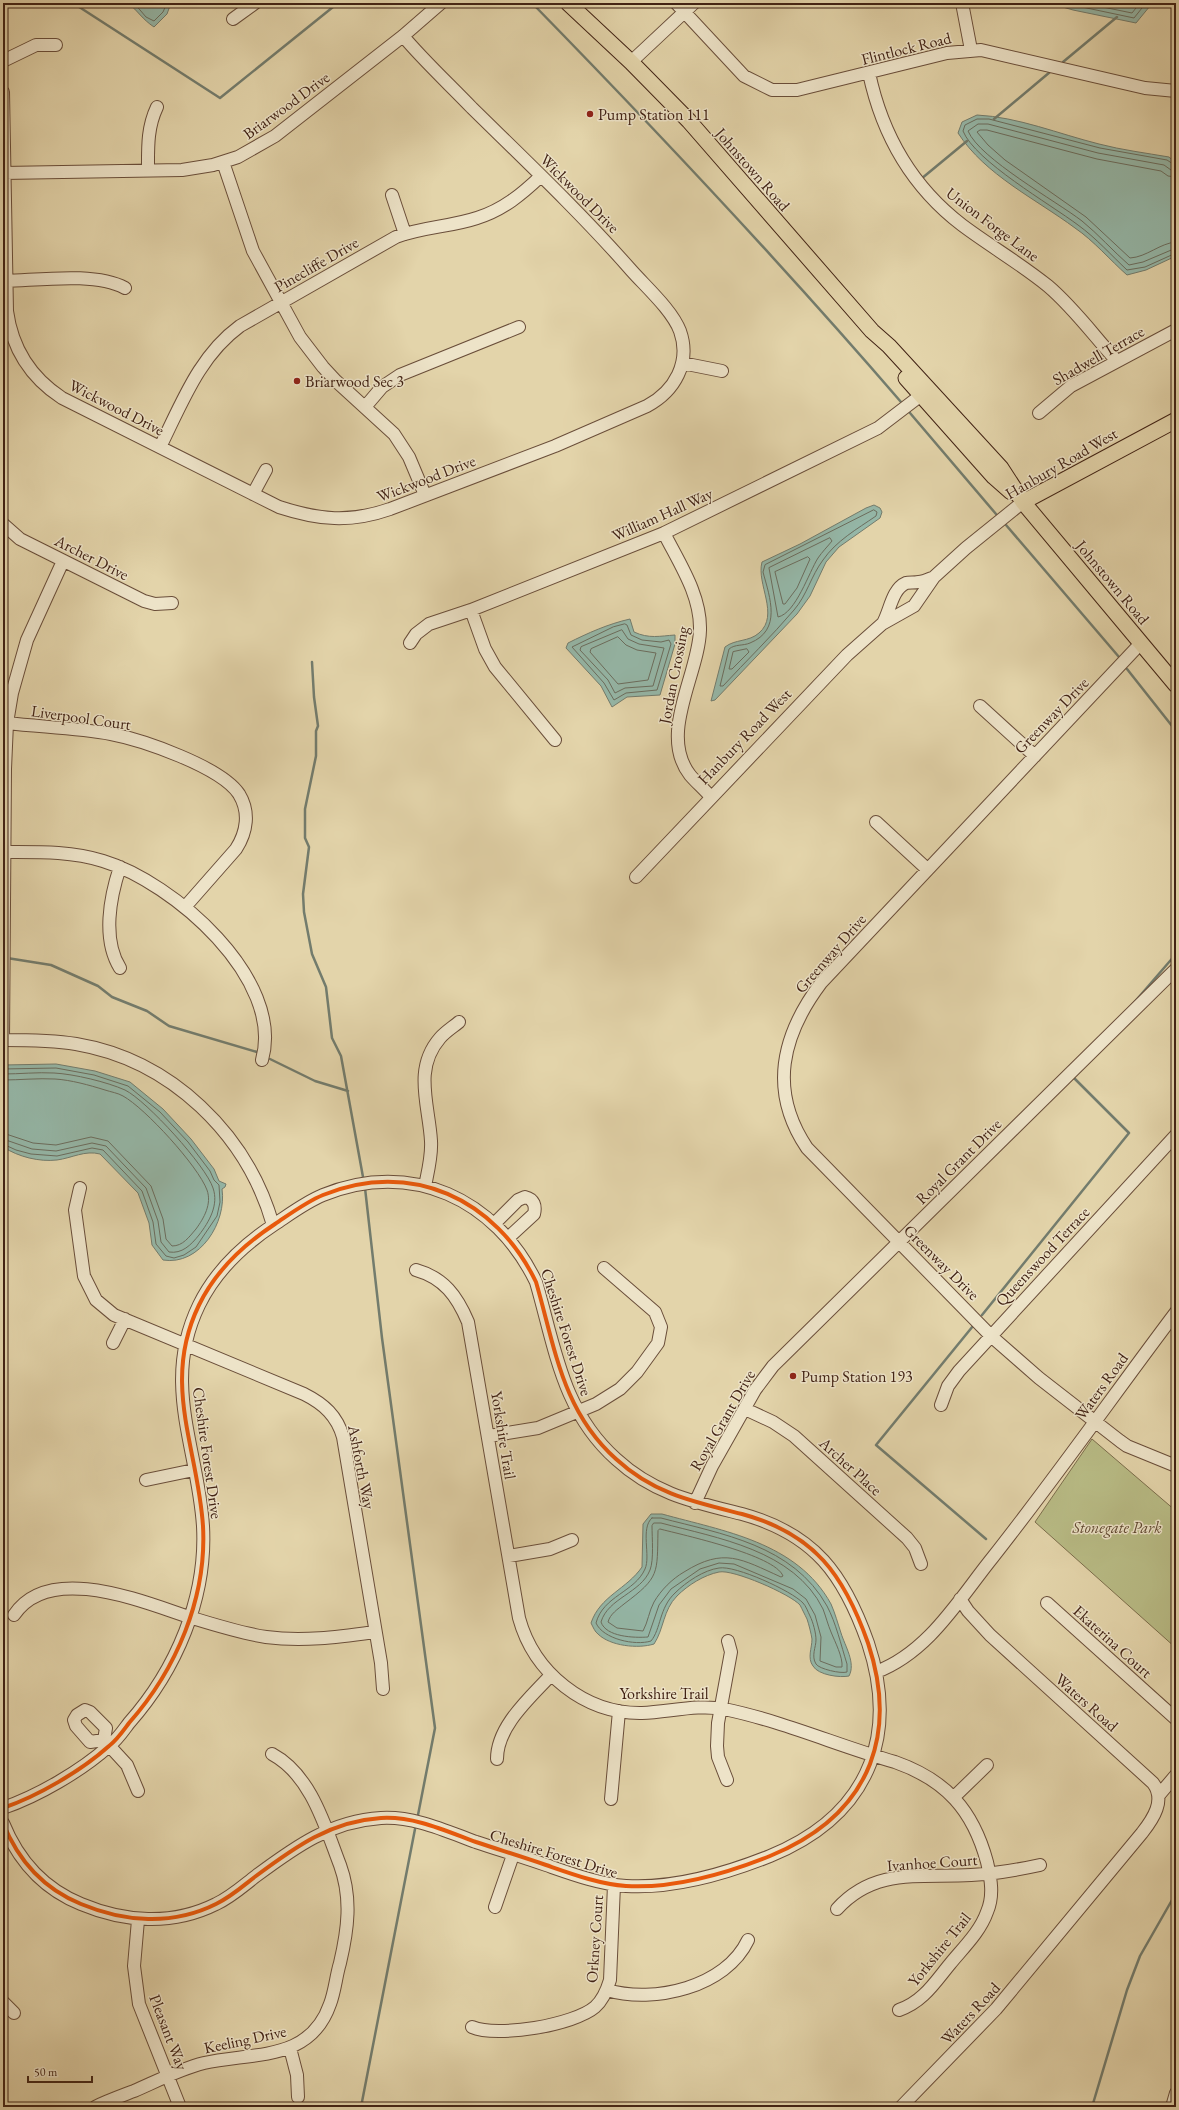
<svg xmlns="http://www.w3.org/2000/svg" width="1179" height="2110" viewBox="0 0 1179 2110" font-family="'EB Garamond',serif">
<rect width="100%" height="100%" fill="#e3d4aa"/>
<filter id="stains"><feTurbulence type="fractalNoise" baseFrequency=".005" numOctaves="4"/><feColorMatrix values="0 0 0 0 .2 0 0 0 0 .09 0 0 0 0 .02 0 0 0 .5 -.17"/></filter>
<radialGradient id="worn" r=".72"><stop offset=".6" stop-color="#630" stop-opacity="0"/><stop offset="1" stop-color="#630" stop-opacity=".3"/></radialGradient>
<path fill="#b8bb85" stroke="#7c6e4c" d="M1092 1439 1176 1511V1648L1035 1522Z"/>
<path fill="#95b8a9" stroke="#737c6d" d="M128 3H171L167 14 154 27C142 19 138 11 128 3Z
M1049 3H1149L1150 6 1136 23 1073 10Z
M977 115C1018 117 1059 134 1099 144 1122 150 1146 153 1169 157L1176 163V256L1146 270 1127 275C1110 260 1094 241 1075 228 1036 199 985 175 958 133L962 122Z
M874 505 880 508 882 512 880 518 839 547 826 562 810 596 797 614 715 700 711 701 725 647C735 639 749 642 759 633 780 615 756 584 762 562L800 544 866 508Z
M630 619 634 632C649 639 660 636 675 635V644L660 695 627 697 612 707 601 686 566 648 568 643C588 633 608 624 630 619Z
M56 1064 95 1071 130 1082 163 1109 191 1139 214 1169 219 1181 226 1184 225 1187 222 1189C227 1222 200 1266 163 1260L152 1245 149 1223 138 1193 100 1154C85 1150 72 1158 57 1160 39 1162 19 1157 3 1147V1065Z
M651 1514H662C723 1531 797 1542 831 1604 835 1613 838 1624 841 1633 845 1646 856 1663 849 1676 840 1678 818 1675 813 1666 807 1658 812 1648 812 1639 811 1633 809 1625 807 1619 805 1615 802 1609 800 1605 790 1594 733 1569 719 1572 704 1575 688 1585 677 1596 663 1610 664 1629 654 1644 638 1649 610 1646 598 1634 595 1632 593 1627 591 1623 600 1596 627 1589 642 1567L643 1524Z"/>
<g fill="none" stroke-linecap="round" stroke-linejoin="round">
<path stroke="#6b6d5e" stroke-width="1" d="M134 3 146 17 154 21 163 12 167 3
M1063 3 1134 18 1146 3
M1083 3 1132 13 1140 3
M1176 166 1167 160 1100 148 989 119H977L965 125 963 131C975 161 1050 204 1078 225 1096 238 1111 255 1127 270L1145 267 1176 253
M1176 171 1171 170 1164 165 1098 153 988 124H978L968 131C980 159 1056 201 1082 221 1098 234 1113 251 1129 265L1143 262 1176 248
M1176 177 1168 176 1161 171 1097 159 987 130H980L977 132 988 145 1005 160 1086 217 1130 258C1147 257 1160 243 1176 242
M874 510 877 512 876 516C857 529 836 541 823 560 811 576 807 595 794 610 771 637 746 661 723 686H720L729 649C735 644 743 646 750 643 782 630 770 598 763 572L765 565Z
M830 538 832 541C828 546 822 552 818 558 809 572 796 613 778 617L769 568Z
M808 557 810 559 797 588 785 604H783L775 572Z
M625 624 627 625 631 635 642 640 661 642 669 640 671 644 657 690 626 693 614 700 604 683 572 647 613 627Z
M622 630 628 639 639 644 664 648 653 686 625 688 615 693 608 680 580 650 581 647Z
M618 637 626 645 637 650 656 653 648 680 618 684 590 652 591 649Z
M747 649 749 652 732 669H729L733 652Z
M3 1069 56 1068 94 1075 128 1086 160 1112 188 1142 210 1171 214 1180 219 1185 220 1202 217 1216 196 1247 184 1255 174 1258 166 1256 156 1244 153 1222 142 1191 103 1150 92 1148 57 1156 31 1154 16 1150 3 1144
M3 1074C20 1074 37 1072 54 1073 74 1074 107 1082 125 1090 147 1101 206 1166 213 1188 219 1205 209 1222 199 1235 191 1245 182 1254 169 1252L161 1242 158 1221 146 1188 106 1146 92 1143 56 1151 32 1149 3 1139
M3 1080C20 1080 38 1078 55 1079 71 1080 89 1085 105 1090 111 1092 118 1093 123 1096 145 1108 198 1166 207 1190 212 1204 204 1218 196 1229 189 1237 183 1246 172 1246L166 1239 163 1219 151 1186 108 1141 91 1137 56 1145 33 1143 3 1133
M652 1518H661C722 1534 793 1545 827 1606 836 1623 841 1645 847 1664V1672C841 1674 819 1669 816 1664 811 1656 816 1647 816 1640 816 1633 813 1622 810 1616 808 1612 806 1606 803 1603 792 1591 735 1565 719 1568 704 1570 686 1582 675 1593 659 1608 661 1629 651 1641 635 1646 603 1639 596 1623 603 1596 635 1592 645 1569 651 1556 640 1528 652 1518Z
M654 1523H661C717 1538 794 1550 823 1609 826 1617 828 1625 831 1632 835 1642 843 1657 842 1667H836L820 1661 821 1637 815 1615 806 1599 793 1589 734 1564 719 1563 700 1569 671 1589 659 1605 648 1637C634 1638 606 1637 601 1622 608 1598 641 1593 650 1570 654 1560 652 1538 652 1526Z
M660 1529C683 1535 775 1555 783 1576L781 1577C741 1559 724 1547 684 1572 672 1579 661 1590 654 1602 649 1611 648 1622 643 1631L617 1628 608 1622C610 1614 618 1609 624 1604 660 1577 657 1574 658 1531Z"/>
<path stroke="#737c6d" stroke-width="2.5" d="M73 3 220 98 338 3
M532 3C659 133 783 265 901 402
M1063 62 1117 17
M994 119 1050 72
M921 179 967 141
M910 413 996 514
M1006 525 1119 657
M312 662 314 697 318 726 316 731V756L305 809V838L309 847 303 894 304 912 312 954 326 987 332 1038 341 1056 363 1177
M1127 669 1176 731
M7 958 51 965 98 986 112 997 147 1011 169 1026 257 1052
M1132 1005 1176 954
M270 1059 315 1081 348 1091
M365 1188 382 1338 435 1728 418 1815
M982 1315 1129 1133 1072 1076
M973 1326 876 1445 986 1539
M361 2107 415 1829
M1092 2107 1127 1990 1140 1956 1176 1893"/>
<defs>
<path id="minor" d="M676 3 744 76 772 90H797L947 53 981 50 1145 88 1176 91
M962 3 971 50
M233 19 255 3
M3 61 36 45H56
M631 62 694 3
M869 73C882 134 911 186 962 225 990 246 1021 264 1048 286 1074 308 1094 336 1116 360
M3 92 7 311C12 348 30 377 62 398L279 507C319 520 350 523 390 509L555 446 647 406C675 391 691 362 680 331 672 310 646 287 631 270 581 213 526 161 472 108 449 84 424 61 403 36
M223 162 253 251 300 337 323 367 336 381 394 434 409 457 425 495
M148 171C148 148 147 128 157 107
M3 173 182 170 213 165 238 157 275 136 403 36 441 3
M392 195 405 234
M6 281C40 280 95 272 125 288
M682 363 722 371
M365 407 382 387 400 375 519 327
M1039 413 1071 386 1176 330
M160 447C182 403 199 356 240 326L396 237C422 227 450 227 477 218 503 210 522 194 541 176
M253 494 266 470
M3 524 20 539 144 601 155 604 172 603
M664 533C679 563 701 595 700 630 699 674 658 734 690 775 696 782 704 789 711 797
M471 610 485 649 495 667 555 740
M883 623C890 611 892 589 906 583 909 582 915 583 918 582 924 582 929 579 934 577
M410 643 416 634 429 624 471 610 664 533 878 428 920 396
M1141 643 821 983C782 1035 768 1090 807 1148L991 1336 1039 1378 1120 1441 1127 1446 1176 1466
M980 706 1035 756
M7 723C42 727 77 728 111 734 143 740 221 767 239 794 250 812 247 832 236 849L185 907
M876 822 927 869
M4 852C38 852 71 851 103 861 173 882 285 979 262 1060
M636 877 847 655 882 624 914 606 934 577 966 548 1023 502
M120 968C102 939 110 897 120 867
M3 1040 5 769 7 723 12 693 27 640 63 561
M3 1040C27 1040 52 1040 76 1044 171 1060 247 1134 273 1225
M425 1186C428 1171 432 1156 431 1141 429 1105 413 1069 440 1038 445 1032 453 1027 459 1022
M80 1188 75 1210 84 1276 96 1300 114 1315 304 1394C324 1404 337 1416 343 1437L381 1663 383 1689
M495 1223 518 1200 525 1197C534 1199 536 1206 534 1214L509 1237
M416 1270C444 1278 457 1296 468 1322L519 1618C534 1673 585 1714 642 1713 669 1712 698 1704 724 1709 782 1721 839 1746 895 1762 946 1780 973 1810 987 1862 991 1879 994 1896 987 1912 980 1932 963 1948 950 1964 935 1982 923 2002 899 2010
M113 1343 125 1319
M941 1405 948 1386 959 1371 1176 1135
M745 1409 773 1422 794 1436 907 1538 915 1548 921 1564
M489 1436 538 1428 596 1404 620 1389 637 1372 658 1343 661 1327 655 1312 604 1268
M146 1480 194 1470
M695 1503 712 1466 755 1390 773 1366 1176 969
M509 1556 550 1549 572 1540
M1047 1603 1176 1719
M14 1615C49 1562 143 1602 189 1617 215 1625 240 1633 266 1637 303 1642 338 1637 374 1632
M876 1672C929 1652 959 1599 993 1557 1056 1477 1115 1393 1176 1312
M104 1740 90 1742 76 1726 74 1720 77 1715 85 1710 90 1712 106 1728 104 1740 127 1765 138 1791
M497 1759C497 1726 530 1698 551 1675
M727 1780 718 1757 717 1746 718 1723 731 1652 728 1641
M1159 1795 1176 1775
M954 1797 987 1765
M611 1799 619 1711
M3 1808C38 1796 81 1771 109 1746 117 1740 123 1731 129 1723 176 1670 207 1598 203 1526 198 1448 161 1383 199 1305 216 1270 243 1245 275 1224 290 1214 306 1202 323 1195 411 1159 496 1199 536 1282 555 1347 562 1411 616 1459 654 1494 694 1502 742 1514 815 1534 844 1575 868 1643 881 1682 885 1725 870 1764 852 1810 814 1838 770 1856 725 1874 675 1889 626 1886 599 1884 572 1874 546 1865 523 1857 500 1850 476 1842 446 1831 414 1816 381 1818 331 1821 295 1847 256 1876 243 1886 231 1897 216 1904 172 1926 124 1922 81 1904 44 1889 18 1860 3 1823
M495 1907 513 1855
M837 1909C875 1867 921 1878 971 1875 994 1874 1017 1870 1040 1865
M138 1920 134 1966 139 2004 180 2107
M607 1990C654 2004 726 1987 748 1940
M3 2002 14 2013
M472 2027C497 2038 574 2025 595 2007 603 2000 607 1990 610 1980L614 1885
M290 2048 297 2075 298 2097
M95 2107C107 2101 121 2096 134 2091 157 2081 180 2069 204 2063 253 2052 310 2062 330 2004 335 1991 336 1976 340 1963 348 1929 352 1898 340 1865 325 1826 311 1775 272 1754
M901 2107 996 2009 1142 1833C1153 1819 1166 1800 1153 1783L990 1635 968 1611 960 1599
M1172 2107 1176 2093"/>
<path id="major" d="M568 3 631 62 689 121 872 331 889 346 1001 468 1023 502 1176 685
M906 378 994 477 1011 492
M1023 502 1176 420"/>
</defs>
<use href="#minor" stroke="#6a4e3a" stroke-width="14"/>
<use href="#major" stroke="#412214" stroke-width="17"/>
<use href="#minor" stroke="#ede3c8" stroke-width="12"/>
<use href="#major" stroke="#e3d4aa" stroke-width="15"/>
<defs>
<path id="cycleway" d="M3 1808C38 1796 81 1771 109 1746 117 1740 123 1731 129 1723 176 1670 207 1598 203 1526 198 1448 161 1383 199 1305 216 1270 243 1245 275 1224 290 1214 306 1202 323 1195 411 1159 496 1199 536 1282 555 1347 562 1411 616 1459 654 1494 694 1502 742 1514 815 1534 844 1575 868 1643 881 1682 885 1725 870 1764 852 1810 814 1838 770 1856 725 1874 675 1889 626 1886 599 1884 572 1874 546 1865 523 1857 500 1850 476 1842 446 1831 414 1816 381 1818 331 1821 295 1847 256 1876 243 1886 231 1897 216 1904 172 1926 124 1922 81 1904 44 1889 18 1860 3 1823"/>
</defs>
<use href="#cycleway" stroke="#ede3c8" stroke-width="6"/>
<use href="#cycleway" stroke="#e8590c" stroke-width="4"/>
</g>
<g fill="#8f2418" stroke="#ede3c8" stroke-width="1.5">
<circle cx="590" cy="114" r="4"/>
<circle cx="297" cy="381" r="4"/>
<circle cx="793" cy="1376" r="4"/>
</g>
<g text-anchor="middle" stroke-width="3" stroke-linejoin="round" paint-order="stroke">
<g font-size="16" fill="#412214" stroke="#ede3c8">
<text transform="translate(906 48) rotate(-14)" y="6">Flintlock Road</text>
<text transform="translate(286 105) rotate(-36)" y="6">Briarwood Drive</text>
<text transform="translate(753 169) rotate(49)" y="6">Johnstown Road</text>
<text transform="translate(580 193) rotate(45)" y="6">Wickwood Drive</text>
<text transform="translate(993 224) rotate(37)" y="6">Union Forge Lane</text>
<text transform="translate(316 264) rotate(-30)" y="6">Pinecliffe Drive</text>
<text transform="translate(1098 355) rotate(-30)" y="6">Shadwell Terrace</text>
<text transform="translate(117 407) rotate(27)" y="6">Wickwood Drive</text>
<text transform="translate(1061 463) rotate(-30)" y="6">Hanbury Road West</text>
<text transform="translate(426 478) rotate(-21)" y="6">Wickwood Drive</text>
<text transform="translate(662 514) rotate(-24)" y="6">William Hall Way</text>
<text transform="translate(92 557) rotate(27)" y="6">Archer Drive</text>
<text transform="translate(1113 582) rotate(50)" y="6">Johnstown Road</text>
<text transform="translate(673 675) rotate(-79)" y="6">Jordan Crossing</text>
<text transform="translate(1051 715) rotate(-46)" y="6">Greenway Drive</text>
<text transform="translate(81 717) rotate(8)" y="6">Liverpool Court</text>
<text transform="translate(744 736) rotate(-46)" y="6">Hanbury Road West</text>
<text transform="translate(830 953) rotate(-49)" y="6">Greenway Drive</text>
<text transform="translate(958 1161) rotate(-45)" y="6">Royal Grant Drive</text>
<text transform="translate(1042 1256) rotate(-47)" y="6">Queenswood Terrace</text>
<text transform="translate(942 1262) rotate(45)" y="6">Greenway Drive</text>
<text transform="translate(567 1332) rotate(72)" y="6">Cheshire Forest Drive</text>
<text transform="translate(1101 1386) rotate(-54)" y="6">Waters Road</text>
<text transform="translate(722 1420) rotate(-60)" y="6">Royal Grant Drive</text>
<text transform="translate(504 1435) rotate(81)" y="6">Yorkshire Trail</text>
<text transform="translate(208 1453) rotate(82)" y="6">Cheshire Forest Drive</text>
<text transform="translate(851 1466) rotate(42)" y="6">Archer Place</text>
<text transform="translate(362 1467) rotate(79)" y="6">Ashforth Way</text>
<text transform="translate(1113 1641) rotate(42)" y="6">Ekaterina Court</text>
<text x="664" y="1699">Yorkshire Trail</text>
<text transform="translate(1087 1702) rotate(42)" y="6">Waters Road</text>
<text transform="translate(554 1853) rotate(17)" y="6">Cheshire Forest Drive</text>
<text transform="translate(932 1862) rotate(-4)" y="6">Ivanhoe Court</text>
<text transform="translate(594 1939) rotate(-86)" y="6">Orkney Court</text>
<text transform="translate(939 1949) rotate(-51)" y="6">Yorkshire Trail</text>
<text transform="translate(970 2013) rotate(-47)" y="6">Waters Road</text>
<text transform="translate(169 2032) rotate(69)" y="6">Pleasant Way</text>
<text transform="translate(245 2039) rotate(-12)" y="6">Keeling Drive</text>
</g>
<g font-size="16" fill="#412214" stroke="#ede3c8" text-anchor="start">
<text x="598" y="120">Pump Station 111</text>
<text x="305" y="387">Briarwood Sec 3</text>
<text x="801" y="1382">Pump Station 193</text>
</g>
<g font-size="16" font-style="italic" fill="#5f4830" stroke="#ede3c8">
<text x="1117" y="1533">Stonegate Park</text>
</g>
</g>
<rect width="1179" height="2110" fill="none" stroke="#e3d4aa" stroke-width="16"/>
<rect x="4" y="4" width="1171" height="2102" fill="none" stroke="#412214" stroke-width="2"/>
<rect x="8" y="8" width="1163" height="2094" fill="none" stroke="#412214"/>
<path d="M28 2076v6h64v-6" fill="none" stroke="#412214" stroke-width="2"/>
<text x="34" y="2076" font-size="12" fill="#412214" stroke="#ede3c8" stroke-width="3" paint-order="stroke">50 m</text>
<rect width="100%" height="100%" filter="url(#stains)"/>
<rect width="100%" height="100%" fill="url(#worn)"/>
</svg>
